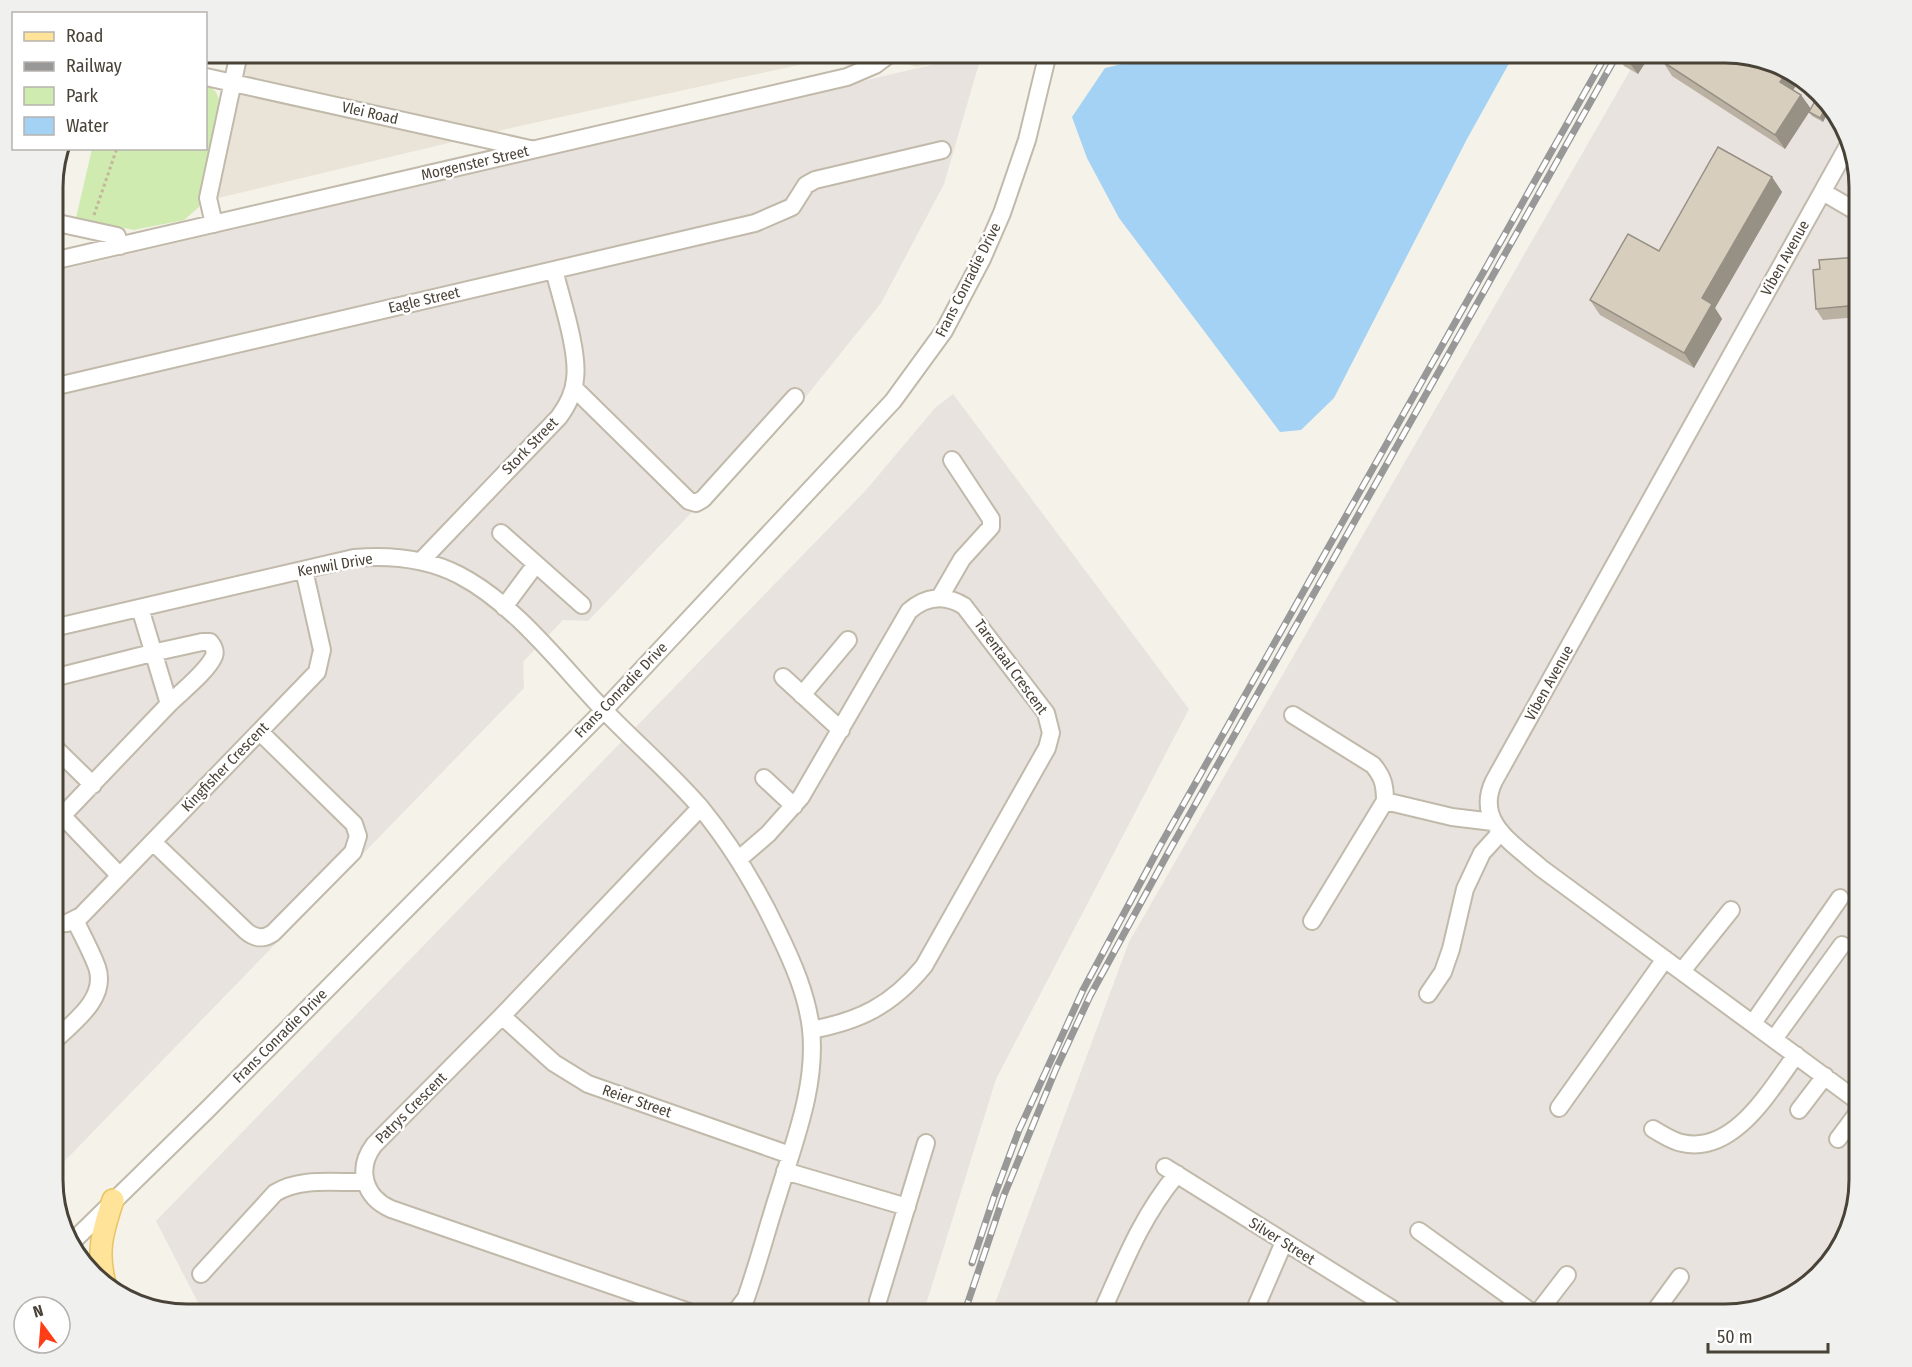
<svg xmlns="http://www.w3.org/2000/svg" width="1912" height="1367" viewBox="0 0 1912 1367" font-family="'Fira Sans Condensed',sans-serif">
<rect width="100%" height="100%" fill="#f5f2e9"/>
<path fill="#e9e4d7" d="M237 53H846L835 57 515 127 218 198H206Z
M878 53H980L916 67Z"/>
<path fill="#e8e3de" d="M982 53 944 184 881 303 804 399 695 514 692 512 588 621 563 620 523 662 524 688 53 1173V272Z
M1640 53H1725L1807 80 1845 127 1859 187V1180L1832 1262 1785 1300 1725 1314H991L1129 942Z
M953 394 1189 709 996 1079 923 1314H776L752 1307 745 1314H204L156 1221 866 490 935 408Z"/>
<path fill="#d0ebb0" d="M206 83 216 92 221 104 199 207 184 220 134 230 76 218 92 149 206 148Z"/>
<path fill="#a3d2f4" d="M1167 53H1537L1512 58 1467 139 1334 398 1301 430 1280 432 1119 218 1087 158 1072 117 1105 68Z"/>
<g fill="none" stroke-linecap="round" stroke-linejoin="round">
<defs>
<path id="minor" d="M206 77 530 149
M1849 144 1494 781C1474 822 1514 844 1541 868L1859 1102
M1823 192 1859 213
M53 222 117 236 120 246
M214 224 208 198 239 53
M53 261 847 77 875 65 891 53
M53 387 755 223 792 207 806 185 815 180 942 150
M574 388 689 501 696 503 703 499 795 397
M501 533 536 564
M421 561 559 417C567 406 574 394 575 379 579 352 561 298 554 270
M940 597 962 559 991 527V519L952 460
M504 607 536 564 582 605
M53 628 354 558C390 555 426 558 459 575 513 603 557 660 598 704 631 739 669 771 701 808 732 846 757 888 778 932 793 963 807 995 811 1029 817 1086 794 1142 778 1195 767 1229 758 1264 746 1298L737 1310 729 1314
M783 677 841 730
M53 678 152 653 202 642H210C214 647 216 651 214 656 207 672 182 691 169 704
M802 695 848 640
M1293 715 1373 765C1383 777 1385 785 1385 801
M53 746 93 785
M764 778 794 806
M53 806 120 876
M62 816 169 704 140 608
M153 842 246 931C254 938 263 940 273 933L353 852 358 836 354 824 260 732
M739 859 768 834 801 797 909 611C926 596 945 594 964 606L1046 713 1051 733 1047 748 924 966C892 1005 860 1021 811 1030
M1312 921 1385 801 1452 817 1493 822
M53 924 67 923 81 916 317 672 322 650 304 570
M1682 971 1731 910
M1428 994 1443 972 1451 949 1465 889 1482 853 1501 832
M502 1016 554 1063 588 1084 790 1155
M1753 1023 1840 898
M1774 1039 1842 945
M53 1042C72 1023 108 999 97 967 91 951 82 935 75 920
M1559 1108 1665 959
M1799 1110 1825 1076
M1653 1129C1662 1134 1672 1141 1682 1143 1734 1155 1770 1090 1796 1055
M1838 1139 1859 1111
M1165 1167 1400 1314
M785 1171 907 1207
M1419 1231 1534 1314
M70 1244 207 1110 604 710 893 401 944 331 982 259 1002 213 1027 140 1048 53
M201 1274 275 1193C300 1177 336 1183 365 1182
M878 1301 926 1143
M695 1314 391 1209C364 1197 356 1169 374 1145L502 1016 700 808
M1101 1314C1123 1265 1141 1217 1177 1174
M1253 1314 1284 1242
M1537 1314 1567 1275
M1653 1314 1680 1277"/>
<path id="major" d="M106 1287C96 1253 102 1233 113 1200"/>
</defs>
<use href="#minor" stroke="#c1baab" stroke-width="20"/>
<use href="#major" stroke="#eac363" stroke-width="24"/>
<path stroke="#c4b69b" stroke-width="3" stroke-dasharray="3 3" stroke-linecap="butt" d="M94 215 117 148"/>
<use href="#minor" stroke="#fff" stroke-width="16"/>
<use href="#major" stroke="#ffe398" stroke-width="21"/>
<defs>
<path id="rail" d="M972 1263 994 1197 1019 1130 1083 990 1160 846 1607 53
M964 1314 1004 1195 1056 1069 1090 996 1168 853 1618 53"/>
</defs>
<use href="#rail" stroke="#989898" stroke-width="7"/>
<use href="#rail" stroke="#fff" stroke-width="4.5" stroke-dasharray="14" stroke-linecap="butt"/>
</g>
<path fill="#bab1a3" d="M1615 52H1652L1638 74 1624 66Z
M1667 52H1725L1801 78 1793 90 1801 95 1811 109 1826 107 1829 110 1823 122 1812 116 1809 112 1810 111 1785 149 1672 76 1663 62 1669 54Z
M1772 177 1782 192 1715 308 1722 319 1694 368 1600 315 1590 300 1659 251Z
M1859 257V317L1823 320 1816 309 1820 269Z"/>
<path fill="#979085" d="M1634 52H1652L1638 74 1628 61Z
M1786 73 1801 78 1790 95 1780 82Z
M1801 95 1811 109 1785 149 1775 135Z
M1826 107 1829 110 1823 122 1820 118Z
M1772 177 1782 192 1715 308 1722 319 1694 368 1684 353 1702 298Z"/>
<path fill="#d8cebe" stroke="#979085" stroke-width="1.5" d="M1615 52H1634L1628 61Z
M1669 52H1725L1786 73 1780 82 1801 95 1775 135 1663 62Z
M1815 101 1826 107 1820 118 1809 112Z
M1718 147 1772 177 1702 298 1712 304 1684 353 1590 300 1628 234 1659 251Z
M1859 257V305L1816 309 1813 270 1820 269 1819 260Z"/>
<g text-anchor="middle" stroke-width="5" stroke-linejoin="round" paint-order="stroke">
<g font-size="15" fill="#494237" stroke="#fff">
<text transform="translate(370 113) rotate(13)" y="5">Vlei Road</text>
<text transform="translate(475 163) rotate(-13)" y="5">Morgenster Street</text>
<text transform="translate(1785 258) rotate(-61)" y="5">Viben Avenue</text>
<text transform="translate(968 280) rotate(-63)" y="5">Frans Conradie Drive</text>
<text transform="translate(424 300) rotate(-13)" y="5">Eagle Street</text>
<text transform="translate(530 446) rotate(-46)" y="5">Stork Street</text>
<text transform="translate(335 565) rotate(-10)" y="5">Kenwil Drive</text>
<text transform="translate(1011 667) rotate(54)" y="5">Tarentaal Crescent</text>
<text transform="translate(1549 683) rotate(-61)" y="5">Viben Avenue</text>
<text transform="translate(621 690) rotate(-46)" y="5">Frans Conradie Drive</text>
<text transform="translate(225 767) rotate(-46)" y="5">Kingfisher Crescent</text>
<text transform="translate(280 1036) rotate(-45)" y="5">Frans Conradie Drive</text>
<text transform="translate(637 1101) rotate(19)" y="5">Reier Street</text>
<text transform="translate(411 1108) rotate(-45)" y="5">Patrys Crescent</text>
<text transform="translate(1282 1241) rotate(32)" y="5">Silver Street</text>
</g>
</g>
<path d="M0 0H1912V1367H0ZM187 63H1725A124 124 0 0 1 1849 187V1180A124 124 0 0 1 1725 1304H187A124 124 0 0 1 63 1180V187A124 124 0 0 1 187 63Z" fill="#f0f0ef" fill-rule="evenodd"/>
<path fill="none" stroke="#494237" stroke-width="3" d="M187 63H1725A124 124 0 0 1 1849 187V1180A124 124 0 0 1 1725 1304H187A124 124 0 0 1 63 1180V187A124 124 0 0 1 187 63Z"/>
<rect x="12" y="12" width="195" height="138" fill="#ffffff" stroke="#b6b3af" stroke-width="1.5"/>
<rect x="24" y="32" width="30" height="9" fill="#ffe398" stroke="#b6b3af" stroke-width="1.5"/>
<text x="66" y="42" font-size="18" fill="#494237">Road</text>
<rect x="24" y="62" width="30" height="9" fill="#989898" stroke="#b6b3af" stroke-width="1.5"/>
<text x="66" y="72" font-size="18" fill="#494237">Railway</text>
<rect x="24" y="87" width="30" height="18" fill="#d0ebb0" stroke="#b6b3af" stroke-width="1.5"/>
<text x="66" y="102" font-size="18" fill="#494237">Park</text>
<rect x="24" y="117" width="30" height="18" fill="#a3d2f4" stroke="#b6b3af" stroke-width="1.5"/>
<text x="66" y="132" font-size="18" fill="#494237">Water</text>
<g transform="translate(42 1325) rotate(344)"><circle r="28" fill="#ffffff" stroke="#b6b3af" stroke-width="1.5"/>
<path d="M0-4.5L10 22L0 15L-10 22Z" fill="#ff3d16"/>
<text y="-9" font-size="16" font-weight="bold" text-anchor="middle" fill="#494237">N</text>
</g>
<path d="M1708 1343v9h120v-9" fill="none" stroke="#494237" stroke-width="3"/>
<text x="1717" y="1343" font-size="18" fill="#494237" stroke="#ffffff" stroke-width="4.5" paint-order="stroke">50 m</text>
</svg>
